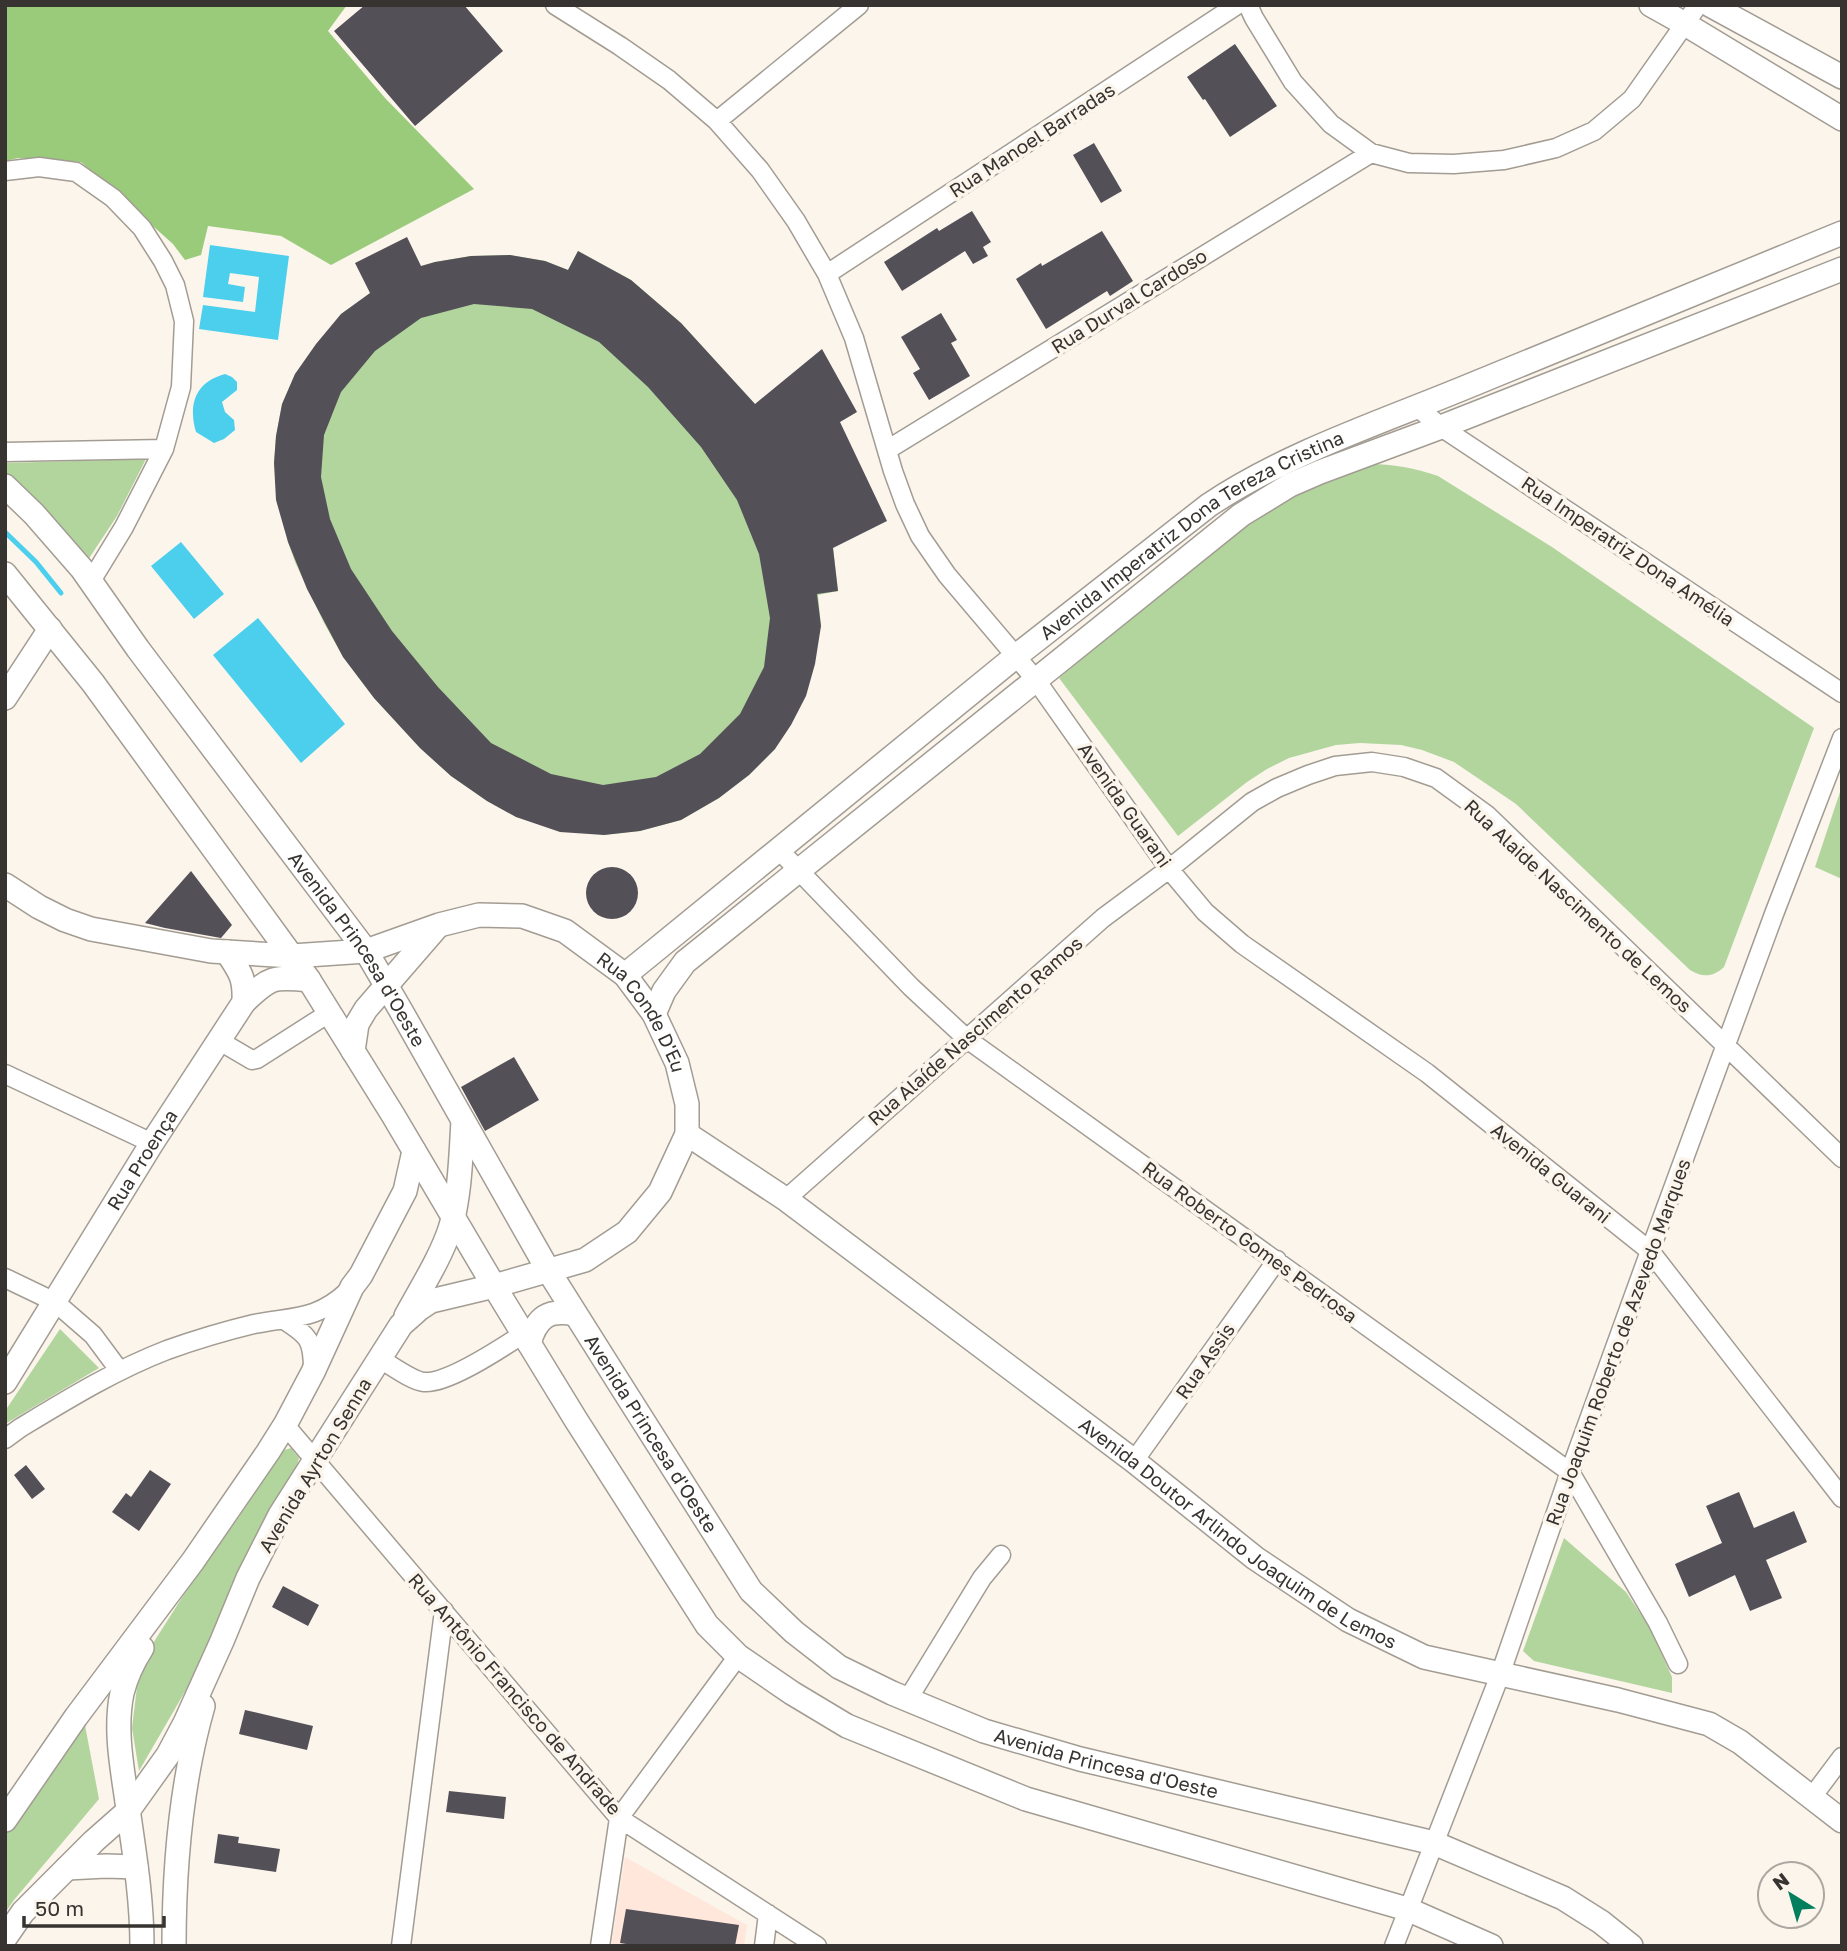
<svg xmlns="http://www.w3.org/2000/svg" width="1847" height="1951" viewBox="0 0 1847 1951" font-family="'Golos Text',sans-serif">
<rect width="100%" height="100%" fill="#fcf5ec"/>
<path fill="#ffe7dc" d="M625 1857 747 1925 744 1946H611Z"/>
<path fill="#b2d59e" d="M578 251 631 280 681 323 755 404 833 548 838 591 818 595 821 626 775 749 749 775 719 798 681 820 640 831 604 835 516 817 487 801 451 776 420 748 374 698 343 657 324 623 295 562 288 542 274 463 276 436 282 405 295 374 341 314 398 274 435 262 471 256 510 255 545 261 568 270Z
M146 459 117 516 82 569 5 486V463Z
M1369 464C1393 464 1415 468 1438 476L1552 547 1814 728 1724 967C1713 977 1703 978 1690 970L1516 804 1454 762 1422 750 1401 745 1360 743 1336 745 1289 758 1267 769 1247 782 1178 836 1059 678 1224 540 1256 518 1315 485Z
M1842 786V879L1815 867Z
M60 1329 99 1368 5 1424V1411Z
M291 1448 299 1458 296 1469 270 1513 224 1605 194 1676 139 1771 132 1728 137 1687 150 1648 183 1596 239 1517 281 1451Z
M1564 1538 1626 1592 1650 1628 1672 1677V1693L1534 1661 1523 1651Z
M84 1720 99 1799 14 1900 5 1913V1830Z"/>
<path fill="#99cb7b" d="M5 5H347L328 31 385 98 474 189 331 265 281 236 208 226 201 255 185 260 173 244 81 162 18 158 5 161Z"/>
<path fill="#4ccfed" d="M210 245 289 256 278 340 199 329 203 305 255 312 259 277 230 273 228 284 245 287 243 302 203 297Z
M225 374 232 377 237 382V390L222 402 225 412 234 420 235 430 224 439 214 443 196 432C188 405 195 382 225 374Z
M181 542 224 594 194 619 151 566Z
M258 618 345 724 301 763 213 655Z"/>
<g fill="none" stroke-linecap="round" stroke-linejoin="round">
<path stroke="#4ccfed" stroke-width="5" d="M5 532 36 562 61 593"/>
</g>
<path fill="#535058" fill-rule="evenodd" d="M365 5H464L503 51 415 126 334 31Z
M1235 44 1277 106 1230 137 1205 99 1203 100 1187 77Z
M1094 143 1122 191 1101 203 1073 155Z
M972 211 991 242 983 247 988 256 973 264 965 251 902 291 884 262 937 228 939 231Z
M1102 231 1133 281 1110 296 1107 291 1046 329 1016 279 1041 263 1042 266Z
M407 237 421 266 435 262 471 256 510 255 545 261 568 270 578 251 631 280 681 323 755 404 822 349 857 412 840 422 887 521 833 548 838 591 817 594 821 626 815 664 806 696 791 725 775 749 749 775 719 798 681 820 640 831 604 835 560 832 516 817 487 801 451 776 420 748 374 698 343 657 307 589 288 542 276 500 274 463 276 436 282 404 295 374 316 344 341 314 370 293 355 263ZM474 304 532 309 599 342 648 387 701 447 737 500 759 554 770 618 764 667 740 714 700 754 656 777 603 785 551 774 491 743 438 687 392 631 351 569 330 519 321 477 324 435 341 392 375 351 421 318Z
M941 313 957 340 951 343 970 376 929 400 913 373 920 369 901 337Z
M586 893a26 26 0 1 1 52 0a26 26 0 1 1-52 0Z
M191 871 232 925 221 938 165 928 145 923Z
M514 1057 539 1100 485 1131 461 1087Z
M26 1465 45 1489 32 1499 14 1475Z
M150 1470 171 1484 139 1531 112 1512 126 1493 131 1497Z
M1739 1492 1754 1528 1794 1511 1807 1542 1766 1560 1782 1598 1750 1611 1735 1575 1689 1597 1675 1564 1722 1543 1706 1506Z
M283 1586 319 1605 308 1626 272 1607Z
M245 1710 313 1726 307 1750 239 1734Z
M449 1791 506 1797 504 1819 446 1812Z
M218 1834 239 1837 238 1843 280 1849 276 1872 214 1863Z
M626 1909 739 1925 735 1946H639L620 1943Z"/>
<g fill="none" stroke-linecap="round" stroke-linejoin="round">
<defs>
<path id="minor" d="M555 5 620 46 669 80 717 121 760 170 796 221 827 274 854 338 893 471 905 504 920 536 947 575 1036 680 1169 869 1205 912 1242 944 1427 1073 1650 1251 1842 1498
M1248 5 1254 18 1293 82 1331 124 1371 153 1409 163 1454 164 1504 160 1556 148 1594 131 1632 99 1698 5
M717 121 859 5
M5 171 39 167 76 172 113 198 142 228 163 261 175 285 184 321 181 387 164 449 124 527 91 581
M827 274 1237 5
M1417 407 1441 427 1842 693
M887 450 1371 153
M5 452 164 449
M779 850 911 987 967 1039 1570 1472 1658 1623 1678 1664
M218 1040 252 1060 257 1059 329 1013
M5 1074 152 1143
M786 1199 1103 918 1169 869 1252 802 1277 788 1308 775 1335 766 1372 762 1404 767 1436 778 1487 815 1842 1158
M5 1278 55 1302 93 1335 119 1370
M284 1320C309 1336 313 1340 313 1370
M380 1359C391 1365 412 1381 424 1382 448 1384 503 1347 523 1334
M285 1425 619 1818 817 1946
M5 1439 20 1428C68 1399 115 1370 167 1350 195 1340 225 1331 254 1324 293 1316 316 1321 348 1291
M1134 1461 1277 1260
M908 1699 982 1578 1001 1555
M1812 1797 1842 1757
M401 1946 444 1611
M600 1946 619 1818 738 1656
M764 1946 768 1914
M1394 1946 1500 1675 1570 1472 1650 1251 1774 914 1842 738"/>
<g id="major">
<path d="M1651 5 1685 24 1842 119"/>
<path d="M1710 5 1842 77"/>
<path id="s1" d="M5 486 34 514 82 569 138 649 366 951 400 1009 548 1270 621 1386 751 1591 794 1632 839 1667 892 1693 984 1731 1080 1759 1434 1843 1563 1898 1601 1922 1631 1946"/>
<path d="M5 574 93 683 309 980 393 1115 494 1286 576 1420 707 1625 738 1656 792 1693 847 1726 1026 1799 1407 1909 1491 1946"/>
<path d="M5 698 50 629"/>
<path id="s2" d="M5 885 39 907 65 920 91 929 211 951 227 952 292 956 366 951 439 925 479 915 522 916 565 931 625 975 654 1014 677 1063 687 1104V1134L660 1192 627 1232 585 1260 494 1286 431 1301 419 1309 401 1325 280 1515 248 1578 222 1641 185 1723 168 1755 128 1811 94 1841 23 1912 5 1938"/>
<path d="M227 952C240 972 245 977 244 1002"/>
<path id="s3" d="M625 975 1016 656 1209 505C1286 454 1373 425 1459 390 1586 338 1714 286 1842 233"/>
<path d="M654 1014 664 991 685 962 1241 515 1290 485 1320 472 1441 427 1842 269"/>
<path d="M353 1051 357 1024 366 1009 437 927"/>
<path id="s4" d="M687 1134 787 1200 1134 1461 1255 1558 1348 1620 1424 1657 1618 1700 1709 1724 1740 1742 1842 1821"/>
<path d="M406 1316C421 1288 440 1259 450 1229 460 1198 461 1153 463 1121"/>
<path d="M529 1343C537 1317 548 1309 575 1314"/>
<path id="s5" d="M5 1382 152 1143 244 1002C270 977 273 976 309 980"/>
<path d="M142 1648C133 1662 126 1677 122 1693 115 1726 121 1762 126 1795 133 1845 142 1895 142 1946"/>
<path d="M5 1820 76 1717 193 1561 268 1452 285 1425 313 1372 352 1287 361 1275 405 1191 414 1151"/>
<path d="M67 1868 106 1866 136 1867"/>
<path d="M174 1946C174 1866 181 1783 203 1706"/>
</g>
</defs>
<use href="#minor" stroke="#a29c93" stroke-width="21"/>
<use href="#major" stroke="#a29c93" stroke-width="26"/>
<use href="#minor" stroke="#fff" stroke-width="18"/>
<use href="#major" stroke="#fff" stroke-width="23"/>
</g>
<g text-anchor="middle" stroke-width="7" stroke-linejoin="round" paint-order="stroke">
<g font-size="19" fill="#363330" stroke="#fcf5ec">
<text transform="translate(1032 140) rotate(-33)" y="7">Rua Manoel Barradas</text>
<text transform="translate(1129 301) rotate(-32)" y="7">Rua Durval Cardoso</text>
<text dy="7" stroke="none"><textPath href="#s3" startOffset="719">Avenida Imperatriz Dona Tereza Cristina</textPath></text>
<text transform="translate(1628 551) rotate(34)" y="7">Rua Imperatriz Dona Amélia</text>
<text transform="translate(1125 805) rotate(55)" y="7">Avenida Guarani</text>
<text transform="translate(1578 906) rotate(43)" y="7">Rua Alaide Nascimento de Lemos</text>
<text dy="7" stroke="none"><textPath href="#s1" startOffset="583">Avenida Princesa d'Oeste</textPath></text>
<text dy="7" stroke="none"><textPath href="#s2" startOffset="696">Rua Conde D'Eu</textPath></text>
<text transform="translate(975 1031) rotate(-41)" y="7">Rua Alaíde Nascimento Ramos</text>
<text dy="7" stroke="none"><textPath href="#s5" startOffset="261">Rua Proença</textPath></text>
<text transform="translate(1551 1173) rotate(39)" y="7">Avenida Guarani</text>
<text transform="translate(1250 1242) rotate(36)" y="7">Rua Roberto Gomes Pedrosa</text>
<text transform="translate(1618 1342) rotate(-70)" y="7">Rua Joaquim Roberto de Azevedo Marques</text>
<text transform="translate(1205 1361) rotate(-55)" y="7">Rua Assis</text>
<text dy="7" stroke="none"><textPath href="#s1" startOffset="1150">Avenida Princesa d'Oeste</textPath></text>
<text transform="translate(315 1465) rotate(-59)" y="7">Avenida Ayrton Senna</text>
<text dy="7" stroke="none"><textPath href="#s4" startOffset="681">Avenida Doutor Arlindo Joaquim de Lemos</textPath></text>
<text transform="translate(515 1694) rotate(49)" y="7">Rua Antônio Francisco de Andrade</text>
<text dy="7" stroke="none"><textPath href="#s1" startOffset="1738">Avenida Princesa d'Oeste</textPath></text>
</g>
</g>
<rect width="1847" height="1951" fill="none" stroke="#363330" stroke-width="14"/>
<g transform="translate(1791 1895) rotate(323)"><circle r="33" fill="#fcf5ec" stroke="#ada7a1" stroke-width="2"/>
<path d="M0-5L12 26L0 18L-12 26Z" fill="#047f5e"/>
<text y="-10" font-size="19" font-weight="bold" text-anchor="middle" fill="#363330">N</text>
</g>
<path d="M24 1916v10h140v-10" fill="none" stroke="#363330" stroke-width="3.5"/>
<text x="35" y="1916" font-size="21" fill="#363330" stroke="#fcf5ec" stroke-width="5" paint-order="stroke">50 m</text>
</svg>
